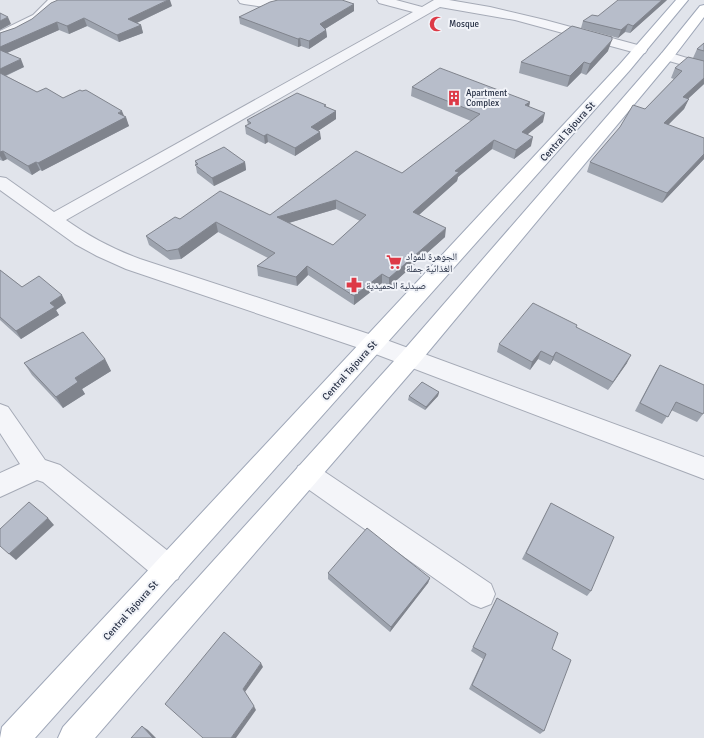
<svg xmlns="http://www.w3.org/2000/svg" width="704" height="738" viewBox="0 0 704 738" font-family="Signika,'Noto Naskh Arabic',sans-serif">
<rect width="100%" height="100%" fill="#e1e4eb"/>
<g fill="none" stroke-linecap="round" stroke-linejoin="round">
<defs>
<path id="minor" d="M48 0H60C47 21 24 34 0 40V31L33 15Z
M238 0H292L290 3 271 8 244 4 240 3Z
M377 0H396L422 7 434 0H449L490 7 545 20 645 47 647 50 645 53 640 54 515 20 440 7 66 220C90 237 113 249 140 259L381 338 704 457V479L365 350 126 269 97 256 75 244 0 190V177L6 178 54 212 413 12 379 3Z
M667 52 704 63V71L662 59 660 56 662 53Z
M0 404 8 407 45 460 60 465 178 559 182 569 178 579 168 583 158 579 43 482 37 480 0 497V473L20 464 0 433Z
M307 463 316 466 491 584 495 594 491 604 481 608 471 604 298 482 295 474 298 466Z"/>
<path id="major" d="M676 0H688L630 70 35 738H0L2 727 620 64Z
M704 5V17L672 59 419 363 95 738H58L63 727 403 351 662 53 700 6Z"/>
</defs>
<use href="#minor" stroke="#a5aab6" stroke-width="2"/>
<use href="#major" stroke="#9fa7b8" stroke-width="2"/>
<use href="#minor" fill="#f4f5f9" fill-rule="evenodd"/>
<use href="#major" fill="#fff" fill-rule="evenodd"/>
</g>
<path fill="#9da3ae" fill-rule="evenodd" d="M667 0 630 33 625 32 618 38 581 28 583 21Z
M172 6 137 23 141 25 143 33 119 42 87 26 69 34 59 30 7 53 24 67 6 76 37 92 63 98 124 116 129 126 42 171 40 170 32 175 7 159 3 161 0 160V33L15 28Z
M354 11 325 29 326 30 327 37 309 49 301 46 298 47 240 24 239 17Z
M704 43V84L688 99 684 109 668 125 704 138V159L662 203 587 172 590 162 645 109 674 79 671 78 675 68 693 58 697 49Z
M608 51 586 75 581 73 567 87 519 73 521 62Z
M412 87 530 102 529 106 543 122 528 134 531 146 514 159 492 149 458 177 457 181 419 215 445 237 389 287 382 283 354 305 308 275 297 286 258 276 257 266 268 258 218 232 181 259 170 260 149 245 146 236 180 219 270 215 402 173 471 121 411 96ZM336 209 360 221 333 245 289 223Z
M326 107 336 111V119L318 131 321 139 295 156 268 142 265 144 246 134 245 126 248 125 247 120Z
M195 161 245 162 246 170 214 186 197 173Z
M0 270 22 287 66 303 56 310 59 315 21 339 0 320Z
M576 327 627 363 608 390 553 360 550 365 538 359 530 370 497 352 499 344Z
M105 359 111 371 82 389 85 394 63 408 32 375 24 363Z
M660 365 703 414 697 422 671 410 662 424 635 411 655 373Z
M439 392 438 396 425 410 408 400 409 396Z
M551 503 591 591 587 596 522 559Z
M328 573 430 578 428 583 390 632 328 579Z
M497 598 552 649 544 731 540 734 469 689 483 659 471 651Z"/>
<path fill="#80848d" d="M168 0H170L172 6 130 26 128 19Z
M662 0H667L630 33 633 26Z
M354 4V11L320 32V24Z
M8 17 11 24 0 30V21Z
M84 18 87 26 69 34 67 26Z
M57 22 59 30 0 56V47Z
M628 24 625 32 618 38 621 30Z
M141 25 143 33 119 42 117 35Z
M326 30 327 37 309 49V41Z
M300 38 301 46 298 47V39Z
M612 40 608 51 586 75 590 64Z
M21 59 24 67 0 78V69Z
M584 62 581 73 567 87 570 76Z
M704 78V84L679 107 683 97Z
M689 99 684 109 660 133 664 123Z
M530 102 528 111 525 105Z
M122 111 125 118 126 117 129 126 42 171 38 163Z
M336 111V119L312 135 311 127Z
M545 113 543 122 519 141 522 132Z
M320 132 321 139 295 156V148Z
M267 134 268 142 265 144 264 136Z
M533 137 531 146 514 159 516 150Z
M494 140 492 149 458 177 457 181 412 221 413 212 455 171Z
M3 151 7 159 3 161 0 156V152Z
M704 154V159L662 203 667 193Z
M36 162 40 170 32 175 28 166Z
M245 162 246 170 214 186 212 178Z
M336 200V209L278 226 277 217Z
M216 222 218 232 181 259 178 249Z
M446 228 445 237 389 287V278Z
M307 266 308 275 297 286 296 277Z
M382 274V283L354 305V296Z
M62 295 66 303 56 310 59 315 21 339 16 331 50 303Z
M541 351 538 359 530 370 532 362Z
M556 352 553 360 550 365 553 357Z
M631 355 627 363 608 390 613 382Z
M105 359 111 371 82 389 85 394 63 408 56 397 75 378Z
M439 392 438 396 425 410 426 407Z
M48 518 54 525 16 560 9 554Z
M430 578 428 583 390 632 391 627Z
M261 663 263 667 245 692 243 689Z
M254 706 256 710 236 738H231Z
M142 726 148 730 156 738H153Z"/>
<path fill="#b7bdca" stroke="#80848d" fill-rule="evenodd" d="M58 0H168L128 19 141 25 117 35 84 18 67 26 57 22 0 47V33L15 28 32 19 51 3Z
M278 0H342L354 4 320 24 326 30 309 41 300 38 298 39 239 17 270 2Z
M618 0H662L633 26 628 24 621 30 583 21 592 15 598 16Z
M0 13 8 17 0 21Z
M572 26 612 37V40L590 64 584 62 570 76 521 62Z
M704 43V51L697 49Z
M0 50 21 59 0 69Z
M688 57 704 61V78L683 97 689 99 664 123 704 138V154L667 193 590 162 620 127 633 105 645 109 682 71 675 68Z
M440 68 530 102 525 105 545 113 522 132 533 137 516 150 494 140 455 171 459 172 413 212 446 228 389 278 382 274 354 296 307 266 296 277 257 266 275 253 216 222 178 249 167 251 146 236 175 217 180 219 220 191 270 215 356 151 402 173 480 114 412 87ZM336 200 366 215 333 245 277 217Z
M0 73 37 92 46 88 63 98 80 90 82 91 86 90 122 111 118 113 126 117 38 163 36 162 28 166 3 151 0 152Z
M297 93 326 105 324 106 336 111 311 127 320 132 295 148 267 134 264 136 245 126 251 123 247 120Z
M224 147 245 162 212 178 195 165 198 164 195 161Z
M0 270 22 287 39 276 62 295 50 303 55 307 16 331 0 317Z
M533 303 577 325 576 327 631 355 613 382 556 352 553 357 541 351 532 362 499 344Z
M83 332 105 359 75 378 78 382 56 397 24 363Z
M660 365 704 385V412L703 414 676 402 668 417 640 403Z
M422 382 439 392 426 407 409 396Z
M29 502 48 518 9 554 0 546V529Z
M551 503 614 537 591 591 526 553Z
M367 528 430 578 391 627 328 573Z
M497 598 558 633 552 649 571 660 544 731 472 685 486 654 473 647Z
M224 632 261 663 243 689 254 706 231 738H203L165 704Z
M142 726 153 738H131Z"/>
<defs>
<symbol id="mosque-bare" viewBox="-9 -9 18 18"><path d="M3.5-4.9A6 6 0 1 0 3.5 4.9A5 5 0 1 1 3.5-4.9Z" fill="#dd3946" stroke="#f1f3f8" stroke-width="2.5" paint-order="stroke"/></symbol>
<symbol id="building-bare" viewBox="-9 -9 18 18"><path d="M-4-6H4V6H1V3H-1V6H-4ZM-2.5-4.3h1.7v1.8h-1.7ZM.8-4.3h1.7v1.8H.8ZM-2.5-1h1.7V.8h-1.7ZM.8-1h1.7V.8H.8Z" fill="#dd3946" stroke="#f1f3f8" stroke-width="2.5" paint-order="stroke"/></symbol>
<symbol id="supermarket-bare" viewBox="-9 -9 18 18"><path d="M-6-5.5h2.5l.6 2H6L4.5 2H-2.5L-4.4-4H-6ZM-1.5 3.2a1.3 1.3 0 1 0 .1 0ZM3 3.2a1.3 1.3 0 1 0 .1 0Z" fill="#dd3946" stroke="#f1f3f8" stroke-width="2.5" paint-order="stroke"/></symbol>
<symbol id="pharmacy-bare" viewBox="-9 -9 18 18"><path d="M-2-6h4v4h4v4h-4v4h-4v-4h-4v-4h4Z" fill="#dd3946" stroke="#f1f3f8" stroke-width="2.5" paint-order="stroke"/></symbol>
</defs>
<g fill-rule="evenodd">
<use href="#mosque-bare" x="426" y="13" width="22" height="22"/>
<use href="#building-bare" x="443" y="87" width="22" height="22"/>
<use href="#supermarket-bare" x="383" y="251" width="22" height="22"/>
<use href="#pharmacy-bare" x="343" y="274" width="22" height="22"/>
</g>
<g text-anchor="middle" stroke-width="4" stroke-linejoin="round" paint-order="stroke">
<g font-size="9" fill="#273045" stroke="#f1f3f8" text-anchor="start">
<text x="449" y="27">Mosque</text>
<text x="466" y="96">Apartment<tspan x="466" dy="10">Complex</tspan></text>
</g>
<g font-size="10" fill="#273045" stroke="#f1f3f8">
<text transform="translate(567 131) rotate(-48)" y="4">Central Tajoura St</text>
<text transform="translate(349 370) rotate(-48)" y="4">Central Tajoura St</text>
<text transform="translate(130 610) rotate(-48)" y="4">Central Tajoura St</text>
</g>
<g font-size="10" fill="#273045" stroke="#f1f3f8" text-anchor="start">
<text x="406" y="260">الجوهرة للمواد<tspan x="406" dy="12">الغذائية جملة</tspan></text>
<text x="366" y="289">صيدلية الحميدية</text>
</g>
</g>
</svg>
